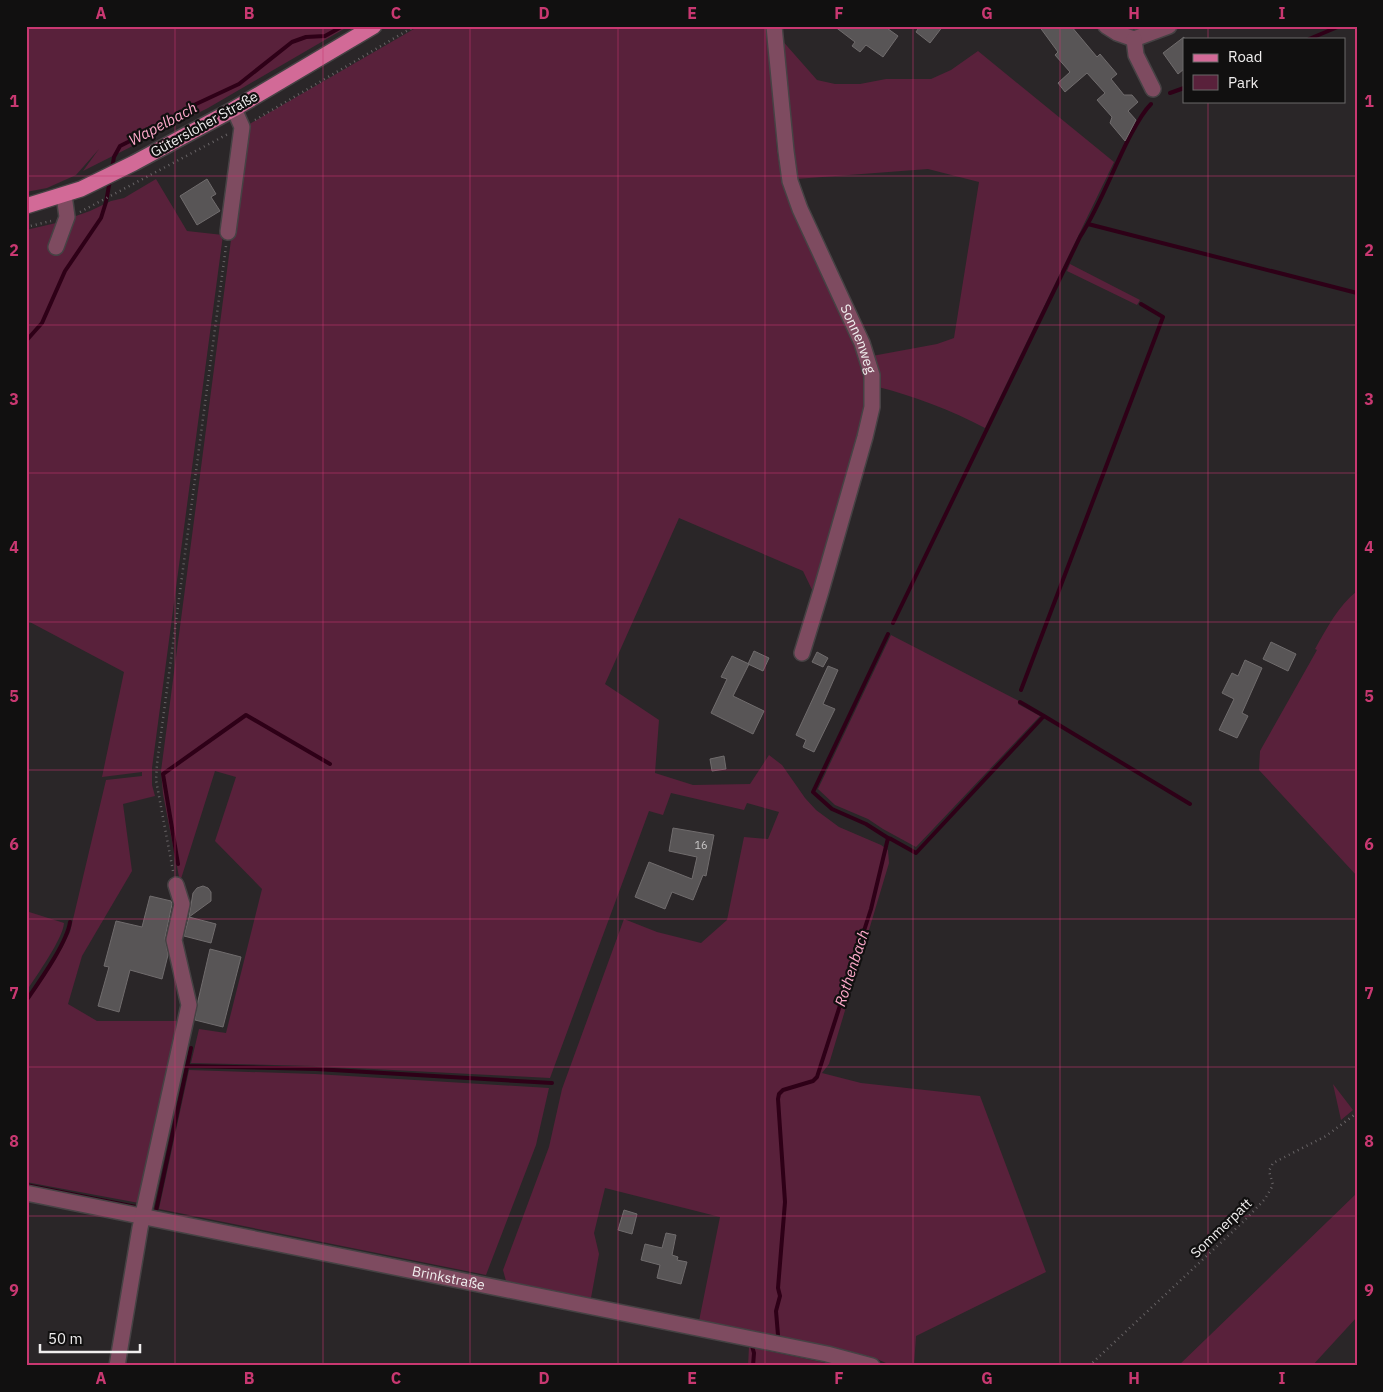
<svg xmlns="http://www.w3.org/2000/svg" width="1383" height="1392" viewBox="0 0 1383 1392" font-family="'IBM Plex Sans',sans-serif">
<rect width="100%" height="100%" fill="#2a2628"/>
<path fill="#59213b" d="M26 26H349L208 108 83 171 99 149 76 175 47 188 26 192Z
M419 26H768L777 152 783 185 793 213 868 375 866 408 815 596 803 571 679 518 605 684 659 720 655 773 693 785 750 784 769 755 782 765 805 798 816 810 839 827 881 845 888 850 889 863 829 1064 822 1073 861 1083 980 1096 1046 1272 916 1336 914 1366H893L872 1357 829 1346 699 1321 720 1217 605 1188 594 1233 599 1254 591 1298 506 1281 503 1270 549 1147 562 1089 624 919 657 932 701 943 727 920 744 837 768 839 779 812 747 803 744 810 671 793 663 815 649 811 550 1078 314 1066 191 1063 199 1029 226 1033 262 889 215 841 236 777 215 771 180 882 163 794 161 771 246 126Z
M780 38 817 80 835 84H860L886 79H931L951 70 978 51 1114 162 985 428C951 410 914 396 878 387L872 356 937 344 954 338 979 182 928 169 796 179Z
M156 179 187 231 223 235 152 768V785L155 796 123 804 132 871 82 956 68 1004 97 1021H180L139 1203 26 1182V1004L62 948 70 932 106 780 142 776V772L102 777 124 672 26 620V230L56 223 90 211 111 201 124 198Z
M1070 264 1140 300 1137 305 1067 271Z
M1357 591V876L1259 770 1260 751 1317 650 1315 649C1327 628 1338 606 1357 591Z
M891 635 1019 701 1018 704 1040 716 916 847 883 829 868 819 835 805 818 789Z
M26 911 64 923C63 939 36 976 26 992Z
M189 1070 315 1074 549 1088 536 1145 486 1275 159 1209Z
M1333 1084 1353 1110 1341 1120Z
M1357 1193V1317L1312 1366H1178Z
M749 1347 826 1363 838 1366H748Z"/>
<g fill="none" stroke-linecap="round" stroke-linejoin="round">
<path stroke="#2e0017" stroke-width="4" d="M1309 39 1340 26
M1170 93 1184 88
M112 168 114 157 120 146 164 124 194 105 239 84 292 42 306 37 325 36 343 26
M1088 224 1357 293
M26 341 42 323 65 271 101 218 106 202 110 180
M893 623 1080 237C1099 207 1112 172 1128 140 1135 127 1141 114 1151 104
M1021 690 1163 317 1141 304
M1044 716 1190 804
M888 838 891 839 916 853 1044 716 1020 702
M178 864 163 774 246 715 330 764
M26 1001C39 982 67 943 70 922
M187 1066 316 1069 552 1083
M26 1185 136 1207
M156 1211 191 1048
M778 1335 776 1311 780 1296 778 1288 785 1202 778 1099 779 1094 783 1090 813 1081 817 1077 871 909 888 838 866 824 832 809 813 792 888 634
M752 1346 754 1353 753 1366"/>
</g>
<path fill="#585556" stroke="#706c6d" d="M834 26H884L898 36 883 57 866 45 860 52 852 46 855 42Z
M920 26H943L930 43 916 32Z
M1039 26H1071L1097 57 1100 54 1117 74 1111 79 1124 95H1132L1138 102 1128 111 1136 120 1125 141 1110 123 1112 117 1097 100 1105 93 1087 73 1065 92 1058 83 1070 72 1055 55 1058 52Z
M1184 37V69L1178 74 1163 53Z
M207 179 216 194 211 197 220 211 197 225 180 196Z
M1271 642 1296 654 1288 671 1263 659Z
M754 651 769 658 763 671 748 664Z
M817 652 828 658 823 667 812 662Z
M732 656 749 664 733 696 764 711 753 734 711 713 727 679 721 677Z
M1245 660 1262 668 1242 713 1248 716 1237 738 1219 730 1234 699 1222 693 1232 673 1238 676Z
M828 666 838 670 823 704 835 709 814 752 803 747 806 740 796 735Z
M724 756 726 769 712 771 710 759Z
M673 828 714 835 706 876 703 875 693 900 672 892 665 909 635 897 649 862 692 879 697 857 669 851Z
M203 886 208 888 211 892V901L189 917 193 893 197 888Z
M150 896 171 901 172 904 165 938 168 955 162 979 130 970 119 1012 98 1006 109 967 104 966 116 921 142 927Z
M189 917 216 924 211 943 184 936Z
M210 949 241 957 223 1027 195 1020 198 1001Z
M624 1210 637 1214 632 1234 618 1230Z
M666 1233 676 1235 672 1255 678 1257 677 1260 687 1262 681 1284 657 1278 660 1265 641 1260 645 1244 662 1248Z"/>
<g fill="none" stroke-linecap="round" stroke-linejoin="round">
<defs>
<g id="minor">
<path id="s1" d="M774 26 786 151 790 181 800 209 862 343 872 375V407L865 437 821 591 802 653"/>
<path d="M1106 26 1117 33 1134 39 1169 26"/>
<path d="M1134 39 1136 55 1153 89"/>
<path d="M228 232 242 127 234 109"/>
<path d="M56 247 67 217 64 195"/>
<path id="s2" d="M26 1193 827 1354 872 1366"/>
<path d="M117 1366 140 1228 189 1005 174 940 182 904 176 885"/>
</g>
<path id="major" d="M26 206 81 189 134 163 234 109 374 26"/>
</defs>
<use href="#minor" stroke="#464244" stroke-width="18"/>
<use href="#major" stroke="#464244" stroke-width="18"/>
<path stroke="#686466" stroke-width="2.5" stroke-dasharray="1 4" stroke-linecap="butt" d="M255 120 415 26
M80 212 228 134
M26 227 51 221
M173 871 156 780 157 764 226 246
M1089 1366 1244 1221 1265 1199 1273 1185 1269 1171 1273 1163 1326 1136 1357 1113"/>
<use href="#minor" stroke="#7e4b60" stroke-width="15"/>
<use href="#major" stroke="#d26a97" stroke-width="15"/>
</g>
<path fill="none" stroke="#c93871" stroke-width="1" stroke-opacity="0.55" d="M175 26V1366M323 26V1366M470 26V1366M618 26V1366M765 26V1366M913 26V1366M1060 26V1366M1208 26V39M1208 101V1366M26 176H1357M26 325H1357M26 473H1357M26 622H1357M26 770H1357M26 919H1357M26 1067H1357M26 1216H1357"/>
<g text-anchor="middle" stroke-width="4.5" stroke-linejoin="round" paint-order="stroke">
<g font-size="11" fill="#cac8c8">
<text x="701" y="849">16</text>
</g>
<g font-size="14" fill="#f0eeee" stroke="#111010">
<text transform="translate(204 124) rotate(-29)" y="5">Gütersloher Straße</text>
<text dy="5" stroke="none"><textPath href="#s1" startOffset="328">Sonnenweg</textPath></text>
<text transform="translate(1221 1228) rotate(-44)" y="5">Sommerpatt</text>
<text dy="5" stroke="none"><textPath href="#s2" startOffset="431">Brinkstraße</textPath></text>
</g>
<g font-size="15" font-style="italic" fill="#fea9ca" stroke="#111010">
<text transform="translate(163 124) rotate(-28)" y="5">Wapelbach</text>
<text transform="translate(852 968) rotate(-72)" y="5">Rothenbach</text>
</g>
</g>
<rect width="1383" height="1392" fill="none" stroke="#111010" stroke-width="55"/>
<rect x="1183" y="38" width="162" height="65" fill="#111010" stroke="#6a6969"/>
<rect x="1193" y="54" width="25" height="8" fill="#d26a97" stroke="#6a6969"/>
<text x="1228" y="62" font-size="15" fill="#f0eeee">Road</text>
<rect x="1193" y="75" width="25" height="15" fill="#59213b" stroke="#6a6969"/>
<text x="1228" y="88" font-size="15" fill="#f0eeee">Park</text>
<path d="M40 1344v8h100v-8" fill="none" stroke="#f0eeee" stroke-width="2.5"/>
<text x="48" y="1344" font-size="15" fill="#f0eeee" stroke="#111010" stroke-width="4" paint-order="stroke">50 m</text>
<rect x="28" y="28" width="1328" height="1336" fill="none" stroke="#c93871" stroke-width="2"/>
<g font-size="16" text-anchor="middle" font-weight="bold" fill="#c93871">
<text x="101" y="19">A</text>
<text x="249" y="19">B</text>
<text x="396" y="19">C</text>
<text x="544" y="19">D</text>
<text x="692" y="19">E</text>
<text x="839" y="19">F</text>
<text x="987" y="19">G</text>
<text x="1134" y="19">H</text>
<text x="1282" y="19">I</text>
<text x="14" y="107">1</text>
<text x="1369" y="107">1</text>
<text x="14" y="256">2</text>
<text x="1369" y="256">2</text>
<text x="14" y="405">3</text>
<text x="1369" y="405">3</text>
<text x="14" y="553">4</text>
<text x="1369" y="553">4</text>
<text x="14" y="702">5</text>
<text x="1369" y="702">5</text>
<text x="14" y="850">6</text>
<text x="1369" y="850">6</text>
<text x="14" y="999">7</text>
<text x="1369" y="999">7</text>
<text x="14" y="1147">8</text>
<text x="1369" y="1147">8</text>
<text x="14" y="1296">9</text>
<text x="1369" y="1296">9</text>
<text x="101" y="1384">A</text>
<text x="249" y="1384">B</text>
<text x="396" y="1384">C</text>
<text x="544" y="1384">D</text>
<text x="692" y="1384">E</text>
<text x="839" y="1384">F</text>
<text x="987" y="1384">G</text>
<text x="1134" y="1384">H</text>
<text x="1282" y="1384">I</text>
</g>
</svg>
